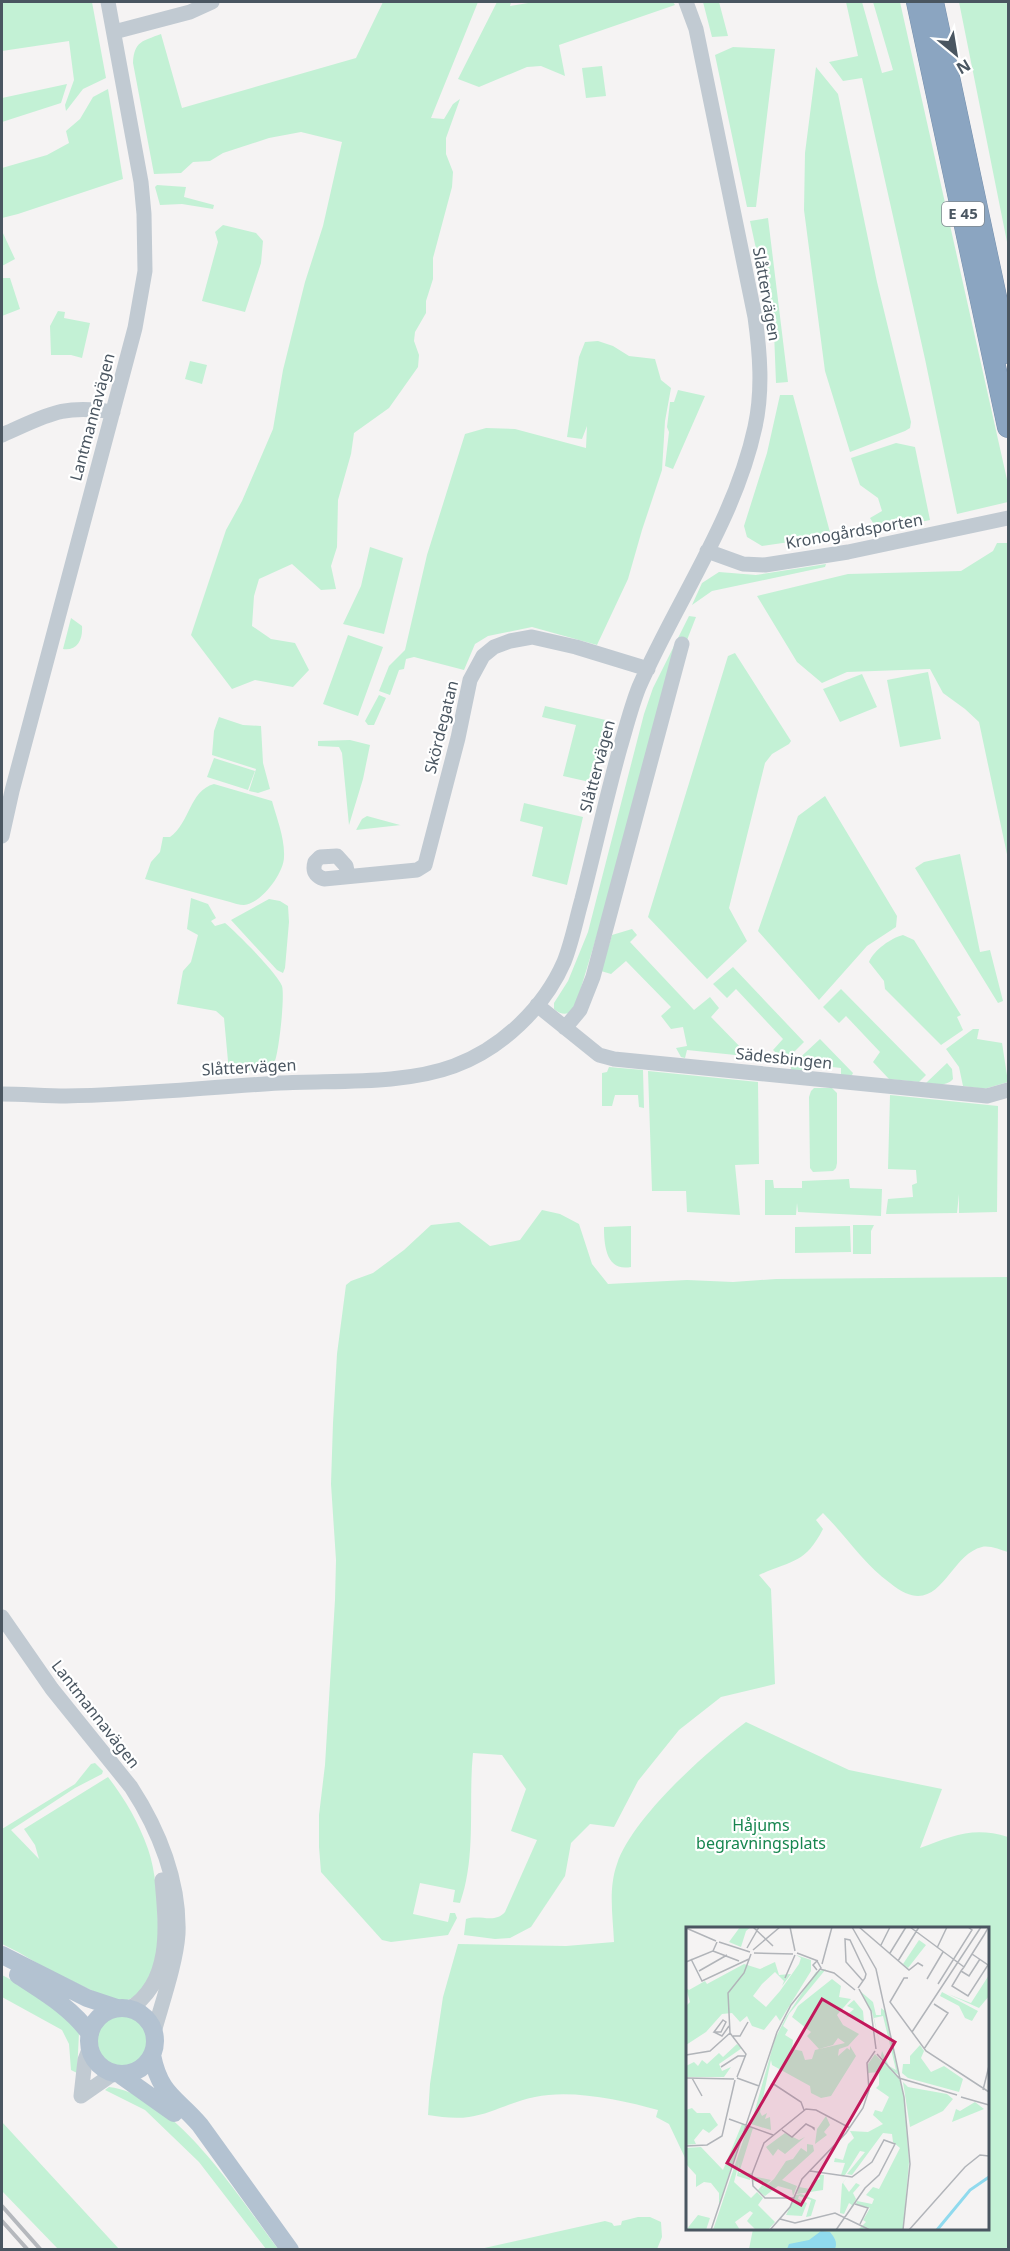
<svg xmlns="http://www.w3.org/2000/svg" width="1010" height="2251" viewBox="0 0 1010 2251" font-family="'Noto Sans',sans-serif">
<rect width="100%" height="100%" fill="#f5f3f3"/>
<path fill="#c3f1d5" d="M2 2H92L106 78 83 89 66 111 65 105 74 80 69 41 2 51Z
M383 2H478L431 118 444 119 453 104 460 99 446 138V154L453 172 452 187 433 258V279L426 301V313L415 332 414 341 419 355 418 367 389 408 354 433 351 454 338 500 337 547 331 566 336 589 321 590 292 564 259 579 254 596 252 626 271 639 295 643 309 670 293 687 255 680 232 689 191 635 226 530 242 501 273 429 283 370 305 282 323 226 342 142 301 132 269 138 223 153 210 161 193 162 181 173 154 174 133 63C134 41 143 41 161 34L182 108 356 58Z
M497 2H511L510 6 534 2H673L675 5 559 45 565 76 541 66 527 67 479 87 458 79Z
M703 2H719L728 36 712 37Z
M846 2H862L882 73 893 70 873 2H900L1008 484V502L957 514 925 359 862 78 843 81 829 62 858 56Z
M959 2H1008V247Z
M733 47 775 49 756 207H747L715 55Z
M602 66 606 96 586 98 582 68Z
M816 67 838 94 877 282 911 422 910 428 905 431 850 452 825 371 804 210 805 153Z
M67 84 61 103 2 122V98Z
M108 89 123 179 18 214 2 218V168L47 155 69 143 66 131 80 119 93 97Z
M157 185 186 187 184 197 214 205 213 209 182 204 160 205 155 187Z
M768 218 788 382 776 383 774 332 750 221Z
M223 225 256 233 263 241 261 263 245 312 202 301 218 242 215 232Z
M2 231 15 259 2 266Z
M2 278H10L20 309 2 316Z
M58 311 65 312 64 318 90 323 82 358 71 355H51L50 326Z
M598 341 613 346 629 356 655 359 661 380 671 388 665 421 662 470 642 530 628 579 597 645 532 627 488 636 475 644 464 670 414 657 406 659 404 669 399 670 390 695 379 691 389 666 405 650 427 555 465 434 486 428 515 429 586 448 587 426 582 439 567 437 579 357 585 342Z
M190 361 207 365 202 384 185 379Z
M678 390 705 396 673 469 665 466 669 432 667 427 670 402H674Z
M780 395H793L831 536 762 546 747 537 744 526 767 453Z
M896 443 915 447 930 520 885 529 875 526 870 518 882 511 878 498 860 485 851 458Z
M997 543H1008V859L979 722 965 709 943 693 930 669 847 672 822 683 797 662 757 596 848 574 961 571 993 551Z
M370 547 403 558 384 634 343 624 361 586Z
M826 564 825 567 712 591 692 605 702 583 719 572 756 575Z
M689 616 696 617 662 704 600 925 574 1011C565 1015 562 1015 554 1009V1003L568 981 588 932 644 714 653 688Z
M71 618 82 626C83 640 77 651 63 649Z
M348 635 383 647 358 716 323 704Z
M735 653 791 741 789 744 772 754 765 763 729 908 747 941 707 979 648 917 728 656Z
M928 672 941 739 900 747 887 680Z
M862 674 877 707 840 722 823 689Z
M379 695 386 698 374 725H368L365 721Z
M545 706 610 721 594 783 563 776 576 725 542 717Z
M219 717 243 725 261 726 263 763 270 789 258 793 249 791 256 769 212 755 214 731Z
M350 740 370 745 363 779 349 825 342 753 339 747 318 746V741Z
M214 758 255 771 248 790 207 777Z
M214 784 272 801C277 819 285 839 284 857 284 873 261 904 244 905 239 905 234 903 230 902L145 879 151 862 160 852 163 837H170C190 823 189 791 214 784Z
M825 796 897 916 896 927 867 946 819 1000 758 931 798 816Z
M524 803 583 817 567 885 532 876 543 827 520 821Z
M367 816 400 825H401L356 830 362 819Z
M960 854 980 952 990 950 1003 1001 998 1003 915 868 924 862Z
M191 898 208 904 216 918 211 921 215 926 225 923C236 932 278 974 282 986 285 996 279 1051 275 1061 274 1064 272 1066 270 1069L229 1072 224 1018 216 1011 177 1004 183 971 191 962 198 935 187 929Z
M269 899 280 901 288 906 289 922 285 968 283 973 277 970 231 920Z
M632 929 637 935 630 942 694 1010 710 997 719 1008 711 1017 747 1054 745 1056 687 1050 685 1058 681 1057 676 1048 687 1046 683 1027 671 1029 661 1016 671 1007 626 961 611 974 601 971 612 935Z
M903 935 914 940 961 1015 957 1017 963 1030 941 1045 885 989 884 981 869 962C874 950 891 938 903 935Z
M733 967 804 1042 785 1061 773 1050 783 1039 736 989 727 998 713 984Z
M841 989 926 1075 919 1082 889 1079 873 1062 880 1052 846 1016 839 1023 823 1007Z
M973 1029H979L977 1039 1002 1043 1008 1082 984 1089 963 1086 959 1067 946 1049Z
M820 1039 853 1073 852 1075H841V1068L806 1064 805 1071 791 1070V1066Z
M947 1063 952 1069 953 1079C946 1087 936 1084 926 1083Z
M609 1067 643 1070 644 1108 639 1107 638 1095H615L612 1106H602V1073L607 1072Z
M648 1071 758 1082 759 1164 735 1165 740 1215 687 1212 686 1191H652Z
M814 1088H832L837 1093V1163L836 1168 833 1171 813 1172 810 1168 809 1097 811 1091Z
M890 1095 998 1106 997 1212 959 1213V1194L957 1213 886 1214 888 1199 913 1197 912 1185 917 1183 916 1170 888 1169Z
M849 1179 850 1188 882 1189 881 1216 798 1212 797 1203 796 1215H765V1180H773L774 1188H802V1181Z
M542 1210 560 1214 579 1224 592 1264 608 1284 687 1280 733 1282 776 1279 1008 1277V1552C1001 1550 989 1545 982 1547 947 1555 940 1624 890 1583 864 1564 846 1536 823 1513L816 1520 823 1529C805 1564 792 1560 759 1575L771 1589 775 1684 721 1697 679 1730 638 1781 614 1827 590 1824 571 1843 565 1876 531 1927 510 1938 495 1939 464 1935 466 1919C480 1914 495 1924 505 1912L537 1840 511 1831 526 1789 502 1755 473 1753C468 1801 477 1856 460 1903L453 1902 455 1890 420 1883 413 1914 448 1922 450 1913H455L457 1918 448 1935 391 1942 382 1940 321 1872 319 1847V1815L325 1765 335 1600 336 1560 331 1484 333 1423 337 1354 346 1285 351 1281 373 1273 404 1250 431 1225 459 1222 490 1246 520 1240Z
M853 1225H874L871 1231V1254H853Z
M631 1226V1267C606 1272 604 1245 604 1227Z
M850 1226 851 1252 795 1253V1227Z
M746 1722 849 1770 942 1789 920 1848C953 1836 973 1826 1008 1837V2249H749L753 2229 988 2228V1928H688L687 2162 669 2124 656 2117 658 2110C622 2100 571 2089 535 2097 512 2101 492 2114 469 2117 455 2119 441 2117 428 2115L430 2084 443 1997 458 1944 566 1946 614 1942C613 1917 608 1889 617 1864 632 1818 706 1752 746 1722Z
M95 1763 103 1771 102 1774 75 1788 11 1830 39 1859 35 1845 24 1829 108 1777C125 1799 139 1823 148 1849 156 1872 157 1898 158 1922 159 1930 162 1941 160 1949 157 1972 142 2005 114 2001L49 1970 18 1952 2 1944V1829L75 1784 91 1764Z
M2 1975C30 1990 60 2007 79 2033L77 2073 71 2070 69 2044 62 2030 2 1997Z
M94 2042a27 27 0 1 1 54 0a27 27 0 1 1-54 0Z
M109 2087C176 2095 240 2199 278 2249H266L199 2162 145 2110 105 2090Z
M2 2122 119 2249H58L2 2191Z
M638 2217H650L661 2222 662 2237 657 2249H480L605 2221 612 2223 614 2226 621 2225 622 2221Z"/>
<path fill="#90daee" d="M821 2231 830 2232C834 2237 838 2242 835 2249H787L789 2244 809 2240Z"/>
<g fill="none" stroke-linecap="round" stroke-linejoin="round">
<defs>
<path id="highway" d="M917 2 1008 427
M933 2 1008 353"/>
</defs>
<use href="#highway" stroke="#7690ad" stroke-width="22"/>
<path stroke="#c1cad2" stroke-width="15" d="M114 32 190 12 212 2
M2 435C48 415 61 404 113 412
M707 551 743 564 765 565 848 552 1008 518
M2 836 12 791 135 328 145 271 144 214 141 182 108 2
M348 876 346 866 337 856 320 857 315 862C312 872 316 876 324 879L417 870 425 865 458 738 470 680 483 656 494 647 510 641 532 637 576 647 648 669
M537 1005 599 1055 614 1059 987 1096 1008 1090
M565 1028 580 1010 593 977 682 644
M2 1094C23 1094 45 1096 66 1096 137 1095 209 1087 280 1083 334 1080 403 1085 454 1066 501 1049 544 1008 564 962 572 942 576 920 582 899 595 849 606 798 620 748 626 728 631 707 639 687 677 600 735 520 755 427 763 391 760 353 755 317L696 29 686 2
M2 1617 52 1689 131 1787C159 1830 180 1882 178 1934 176 1963 162 2003 154 2032
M129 2009C173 1982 166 1924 162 1880
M81 2096 85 2060 90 2047
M81 2096 114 2073"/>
<path stroke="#b3c2d1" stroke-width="18" d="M2 1955 87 1998 117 2008
M18 1975C44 1992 72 2008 90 2034
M89 2041a33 33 0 1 1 66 0a33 33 0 1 1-66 0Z
M152 2055C160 2095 176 2097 200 2125L290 2250
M119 2074 174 2113"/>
<use href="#highway" stroke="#8ba5c1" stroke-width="21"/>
<path stroke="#b5b8bd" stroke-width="4" d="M2 2206 41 2250
M2 2221 28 2250"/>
</g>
<g text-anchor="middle" stroke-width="4.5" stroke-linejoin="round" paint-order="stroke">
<rect fill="#fff" stroke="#808990" stroke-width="1.5" x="942" y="202" width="42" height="24" rx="4.5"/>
<g font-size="15" font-weight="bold" fill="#4a5661">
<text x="963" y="219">E 45</text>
</g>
<g font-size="16" fill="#4a5661" stroke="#fff">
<text transform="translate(767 294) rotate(80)" y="6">Slåttervägen</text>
<text transform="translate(92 417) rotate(-75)" y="6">Lantmannavägen</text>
<text transform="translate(854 531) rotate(-10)" y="6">Kronogårdsporten</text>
<text transform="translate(441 727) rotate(-76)" y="6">Skördegatan</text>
<text transform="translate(597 766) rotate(-75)" y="6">Slåttervägen</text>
<text transform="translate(784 1058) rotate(6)" y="6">Sädesbingen</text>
<text transform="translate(249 1067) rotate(-3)" y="6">Slåttervägen</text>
<text transform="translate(96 1714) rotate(52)" y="6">Lantmannavägen</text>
</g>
<g font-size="16" fill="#17864f" stroke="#fff">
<text x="761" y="1831">Håjums<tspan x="761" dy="18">begravningsplats</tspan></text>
</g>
</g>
<g transform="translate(686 1927)">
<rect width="303" height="303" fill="#f5f3f3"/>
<path d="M54 0H65L60 4 55 20 43 15ZM233 13 240 18 222 41 217 37ZM110 28 125 33V44L94 94 90 88 78 103 66 99 61 89 54 95 46 86 36 87 20 105 0 118V79L4 75 0 61 3 63 19 54 21 57 58 37 74 42 89 35 93 48 105 47 96 59 98 54 89 45 76 57 67 69 80 80 94 64 113 37 115 31ZM140 42 103 87 97 99 102 103 99 108 107 113 106 122 116 124 119 133 126 132 129 123 159 116 152 111 147 118 133 122 121 109 125 105 106 90 112 79 146 52 155 59 153 70 165 72 151 88 157 98 173 107 162 119 153 122 152 129 161 121 164 123V119L170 129 145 169 135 171 125 166 124 159 86 138 85 133 74 185 76 189 81 186 79 192 84 190 85 203 65 197 89 112 100 90 130 45ZM303 48V69L293 81 262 67 285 76ZM174 64 187 75 190 88H195V81L199 84 213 148 203 142 195 129 196 124 203 139 210 143 197 89 188 91 195 122 186 85ZM256 65 292 84 286 94 279 91 273 79 254 69ZM168 73 177 84 178 95 160 89 168 82 161 79ZM51 117 56 121 33 137 36 144 45 140 38 150H0V139L8 135 12 139 16 133 21 137 33 126 37 130ZM234 118 238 124 235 131 245 145 258 139 277 152 273 165 222 151 216 146 217 137H224V129ZM189 127 214 153 218 170 223 235 217 303H172L180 295 177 293 184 281 170 277 171 274 186 277 188 272 180 268 187 260 193 262 214 221 207 215 206 207 197 206 166 248 161 247 179 225 174 224 159 248H155L159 236 148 235 149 231 157 233 162 217 168 211 164 204 182 205 197 197 187 188 189 183 196 185 203 170 190 161 193 158V145L182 146V137ZM217 155 222 160 261 167 267 172 257 184 224 200ZM289 175 298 182 266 195 270 182 274 184ZM6 181 11 186H24L32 198 23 206 17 202 8 213 10 217 0 218V183ZM140 189 144 198 138 205 141 208 129 217 131 202ZM56 197 59 198 33 278V266L25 256 18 255 10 260V248L0 237V221L15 220 37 243ZM62 199 67 201 53 246H65L64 253 51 249 53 236 48 255 65 271 71 265 77 271 72 278 89 295 82 303H70L61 294 67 286 64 284 49 295 54 303H27ZM99 206 113 213 119 210 99 227 92 222 87 229 80 220ZM121 217 127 218 128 224 96 253 111 259 107 269 106 263 92 259 79 269 73 265 72 263 78 256 66 254V249L85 253 76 262 88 252 100 234 107 232 115 221 121 225ZM132 248H138L137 263 111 267 113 260 124 262 126 255 134 252ZM161 250 157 256 163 265 170 256 174 258 167 266 170 272 161 289 166 278 163 276 158 287 154 286 156 257ZM115 267 130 273 125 289 120 290 125 273 113 269 112 272 121 276 116 289 100 288 110 268ZM12 288 24 291 20 303H0Z" fill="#c3f1d5"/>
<path fill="none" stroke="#90daee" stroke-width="3" d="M251 303 284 263 303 250"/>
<path fill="none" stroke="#b1b4b9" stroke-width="1.5" d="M67 0 87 19M104 0 109 24M166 0 190 42 218 170 224 237 217 303M173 0 223 43 232 36 237 39M224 0 278 40M0 1 30 14M33 15 64 25M195 18 204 0M61 21 73 0M251 21 261 0M67 23 94 0M27 24 53 34M68 26 107 27M111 26 132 34M204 26 220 0M286 27 302 38 282 69 266 59 275 44 278 40 286 27 298 8 302 1M5 32 16 54 63 32M212 34 233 0M0 35 27 24 31 15M136 37 146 0M134 42 148 46 169 63M13 44 41 28M275 44 283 49 294 32M99 51 109 28M222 51H218L204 75 240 124 303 165M241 52 257 25M252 57 286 3 282 0M172 61 179 51 180 47 164 13 159 12 160 35 177 54M173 62 185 84 190 122M37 93 40 95 35 105H28ZM28 105 36 109 43 99M226 105 295 0M44 106 60 127 51 150M47 109H54L62 95M238 122 262 86 248 77M191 127 213 151 271 168M0 128 24 124 44 106 42 66 58 46 65 27M35 140 52 129H60M0 151 48 152M6 151 16 169M51 151 73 159M86 156 115 175 118 183M297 163 303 139M275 170 303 178M43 192 87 208M96 203 106 210 120 197 128 201V202L126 200M0 219 21 218 36 209 49 153M124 244 166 250 186 235 198 213 209 217 193 248 179 261 150 303M108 271H79L67 259 66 247 78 216 120 182 130 183 164 201M169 277 182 281 174 297M94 292 109 296 149 286 184 303M25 303 91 105 105 78 135 41 131 34 127 38 131 43M84 303 104 280 116 252 160 206 177 181 183 163 181 136 189 124M223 303 279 240 294 228 303 229"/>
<path fill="#c2185b" fill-opacity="0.15" stroke="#c2185b" stroke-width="3" d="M136 72 209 115 115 278 41 236Z"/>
<rect width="303" height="303" fill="none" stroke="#4a5661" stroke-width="3"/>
</g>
<rect width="1010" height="2251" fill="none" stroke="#4a5661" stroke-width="6"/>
<g transform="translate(956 54) rotate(150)" stroke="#ffffff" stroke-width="4.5" paint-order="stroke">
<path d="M0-4.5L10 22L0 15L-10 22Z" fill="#4a5661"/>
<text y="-9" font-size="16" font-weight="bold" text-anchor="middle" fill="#4a5661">N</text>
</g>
</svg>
